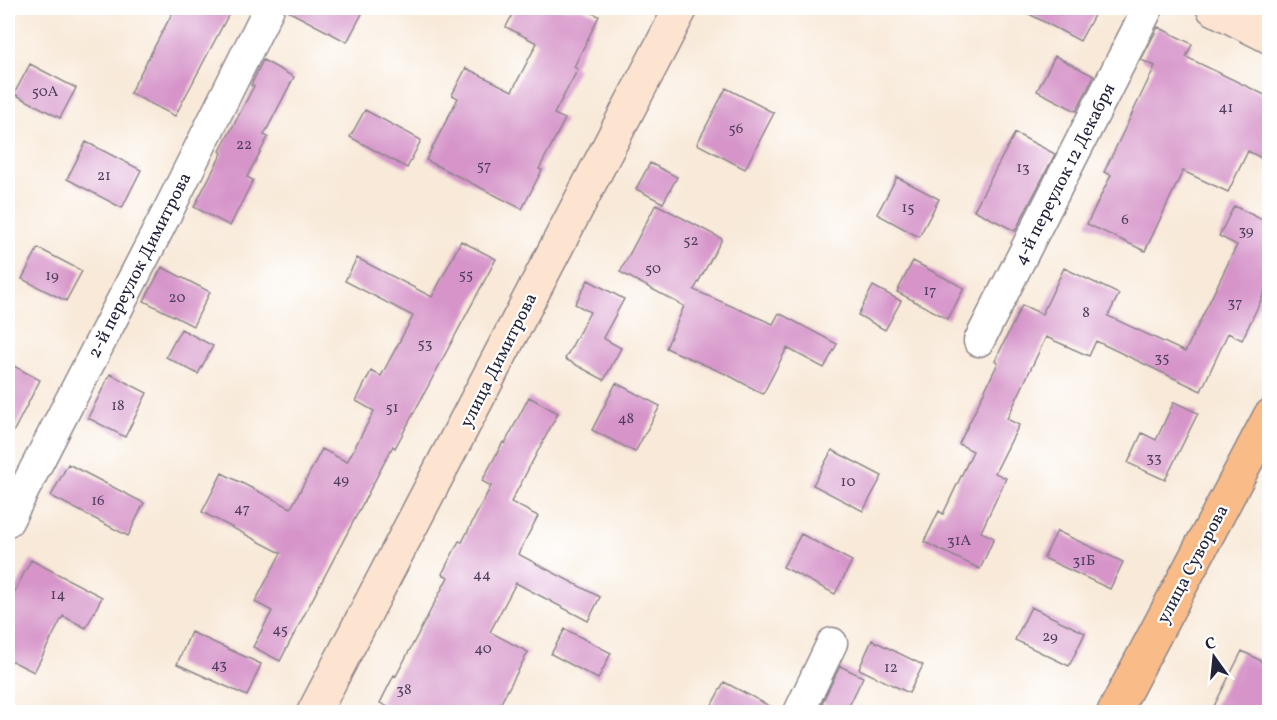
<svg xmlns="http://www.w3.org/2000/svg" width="1277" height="720" viewBox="0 0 1277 720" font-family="Vollkorn,serif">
<rect width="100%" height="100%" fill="#fff"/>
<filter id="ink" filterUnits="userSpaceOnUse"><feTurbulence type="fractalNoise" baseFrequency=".0167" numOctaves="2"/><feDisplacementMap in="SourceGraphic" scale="12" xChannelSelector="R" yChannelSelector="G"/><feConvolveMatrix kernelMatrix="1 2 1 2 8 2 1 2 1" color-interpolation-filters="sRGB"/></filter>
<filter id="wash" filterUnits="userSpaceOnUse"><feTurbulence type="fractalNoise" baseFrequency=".008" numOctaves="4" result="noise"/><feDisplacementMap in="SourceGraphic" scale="24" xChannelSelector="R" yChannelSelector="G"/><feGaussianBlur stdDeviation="1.35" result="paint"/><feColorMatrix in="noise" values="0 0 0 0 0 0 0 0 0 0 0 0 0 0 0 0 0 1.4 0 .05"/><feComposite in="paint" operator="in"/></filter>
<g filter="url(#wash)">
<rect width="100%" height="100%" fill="#f8e9d8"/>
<g id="blocks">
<path fill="#d694c9" d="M175 8H232L175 116 130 93Z
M286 8H365L347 42 286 10Z
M516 8H582L599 16 574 67 578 69 554 114 565 119 539 169 542 170 522 209 426 160 458 98 452 95 466 68 512 91 537 43 506 27Z
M1018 8H1098L1080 41Z
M1158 27 1192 44 1186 57 1269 97V162L1248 151 1228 192 1183 171 1145 251 1087 224 1111 175 1104 172 1155 66 1141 60Z
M1055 56 1094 76 1076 111 1037 91Z
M263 60 294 77 264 135 268 137 247 177 253 180 230 226 194 207 222 153 220 151 254 86 251 85Z
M30 64 76 88 60 118 14 94Z
M726 88 774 113 745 169 697 144Z
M365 110 421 140 407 168 350 137Z
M1015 133 1055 154 1015 231 974 210Z
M86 142 141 170 122 208 67 179Z
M650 163 677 177 663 203 636 189Z
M897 177 939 199 919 237 877 214Z
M656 204 722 239 694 290 773 324 779 313 837 344 824 368 787 348 763 394 728 375 666 348 684 306 620 272Z
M1234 206 1269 223V283L1242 340 1228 333 1201 391 1096 341 1089 356 1046 337 1007 419 1019 425 995 473 1006 478 981 532 994 538 980 569 924 542 939 511 943 514 973 451 959 444 998 363 995 361 1022 305 1042 314 1064 268 1119 294 1108 316 1185 352 1237 245 1219 236Z
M461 241 496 259 395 448 393 446 280 661 253 647 272 611 255 602 281 553 202 512 222 473 291 508 322 449 347 462 374 411 356 401 371 371 381 376 413 316 345 281 357 258 432 297Z
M38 248 82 271 66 301 22 279Z
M913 261 964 288 948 319 897 292Z
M162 267 210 292 193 326 144 301Z
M588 280 624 299 603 338 621 348 604 380 565 359 590 312 575 304Z
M873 286 901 301 885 330 858 315Z
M181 329 213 346 198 374 166 357Z
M8 363 40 380 8 442Z
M110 374 147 393 125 437 88 418Z
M616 383 660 406 635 452 592 430Z
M529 397 558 413 511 502 538 516 518 554 600 597 588 621 516 583 490 632 528 652 496 712H398L380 703 394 675 396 676 448 577 442 574 459 541 462 542 491 486 482 481 503 442 505 443Z
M1174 402 1198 413 1165 480 1128 463 1142 433 1156 440Z
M832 450 882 476 863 511 813 485Z
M68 464 144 503 128 536 51 496Z
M1057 531 1123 562 1110 589 1044 558Z
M801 534 852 561 835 594 783 567Z
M31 560 102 597 86 628 63 616 34 672 8 659V604Z
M1031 607 1085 633 1069 666 1015 640Z
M565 629 611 653 598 679 551 654Z
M191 632 261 664 247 696 177 664Z
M872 640 923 665 909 693 859 669Z
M1242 651 1269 665V712H1211Z
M840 666 863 677 846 712H842L822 703Z
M724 682 781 712H708Z"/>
</g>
</g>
<g filter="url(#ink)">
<use href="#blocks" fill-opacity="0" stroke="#8d868a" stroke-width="1.5"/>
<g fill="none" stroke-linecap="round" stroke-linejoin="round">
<defs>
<path id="street" d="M979 341 1148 8
M8 521 171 205 269 8
M799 712 832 643"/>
<path id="secondary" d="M1213 8 1270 37
M314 712 681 8"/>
<path id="primary" d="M1114 712 1270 416"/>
</defs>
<use href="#street" stroke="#8d868a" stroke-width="33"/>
<use href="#secondary" stroke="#8d868a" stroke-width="36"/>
<use href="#primary" stroke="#8d868a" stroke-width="36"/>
<use href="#street" stroke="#fff" stroke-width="30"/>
<use href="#secondary" stroke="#fde4d0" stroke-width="33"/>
<use href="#primary" stroke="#f9bc89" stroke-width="33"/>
</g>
</g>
<g text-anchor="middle" stroke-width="4.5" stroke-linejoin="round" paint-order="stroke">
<g font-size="15" fill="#4f3e5e">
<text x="45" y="96">50А</text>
<text x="1226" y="112">41</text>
<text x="736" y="133">56</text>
<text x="244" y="149">22</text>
<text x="484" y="170">57</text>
<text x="1023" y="172">13</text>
<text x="104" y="180">21</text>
<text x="908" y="212">15</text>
<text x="1125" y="224">6</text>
<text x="1246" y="235">39</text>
<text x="691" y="245">52</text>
<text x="653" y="273">50</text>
<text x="466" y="279">55</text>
<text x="52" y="280">19</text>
<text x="930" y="295">17</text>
<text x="177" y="302">20</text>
<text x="1235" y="307">37</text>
<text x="1086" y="317">8</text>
<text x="425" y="348">53</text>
<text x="1162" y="362">35</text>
<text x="118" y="410">18</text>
<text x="392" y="412">51</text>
<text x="626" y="423">48</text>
<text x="1154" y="462">33</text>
<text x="341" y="484">49</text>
<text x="848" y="486">10</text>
<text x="98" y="505">16</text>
<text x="242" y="513">47</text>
<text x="959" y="545">31А</text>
<text x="1084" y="565">31Б</text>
<text x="482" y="579">44</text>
<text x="58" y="599">14</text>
<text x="280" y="634">45</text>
<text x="1050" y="641">29</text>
<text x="483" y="653">40</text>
<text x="219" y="669">43</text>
<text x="891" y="672">12</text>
<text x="404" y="694">38</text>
</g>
<g font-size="18" fill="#22223b" stroke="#fff">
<text transform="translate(1064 174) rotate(-63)" y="6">4-й переулок 12 Декабря</text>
<text transform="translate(139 265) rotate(-63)" y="6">2-й переулок Димитрова</text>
<text transform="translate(498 360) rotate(-63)" y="6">улица Димитрова</text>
<text transform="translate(1192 564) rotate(-62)" y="6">улица Суворова</text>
</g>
</g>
<rect width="1277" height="720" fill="none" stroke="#fff" stroke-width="30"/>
<g transform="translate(1214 657) rotate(345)" stroke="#ffffff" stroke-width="4.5" paint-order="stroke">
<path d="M0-4.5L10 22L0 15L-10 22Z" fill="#22223b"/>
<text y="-9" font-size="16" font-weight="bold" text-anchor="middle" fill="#22223b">С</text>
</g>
</svg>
